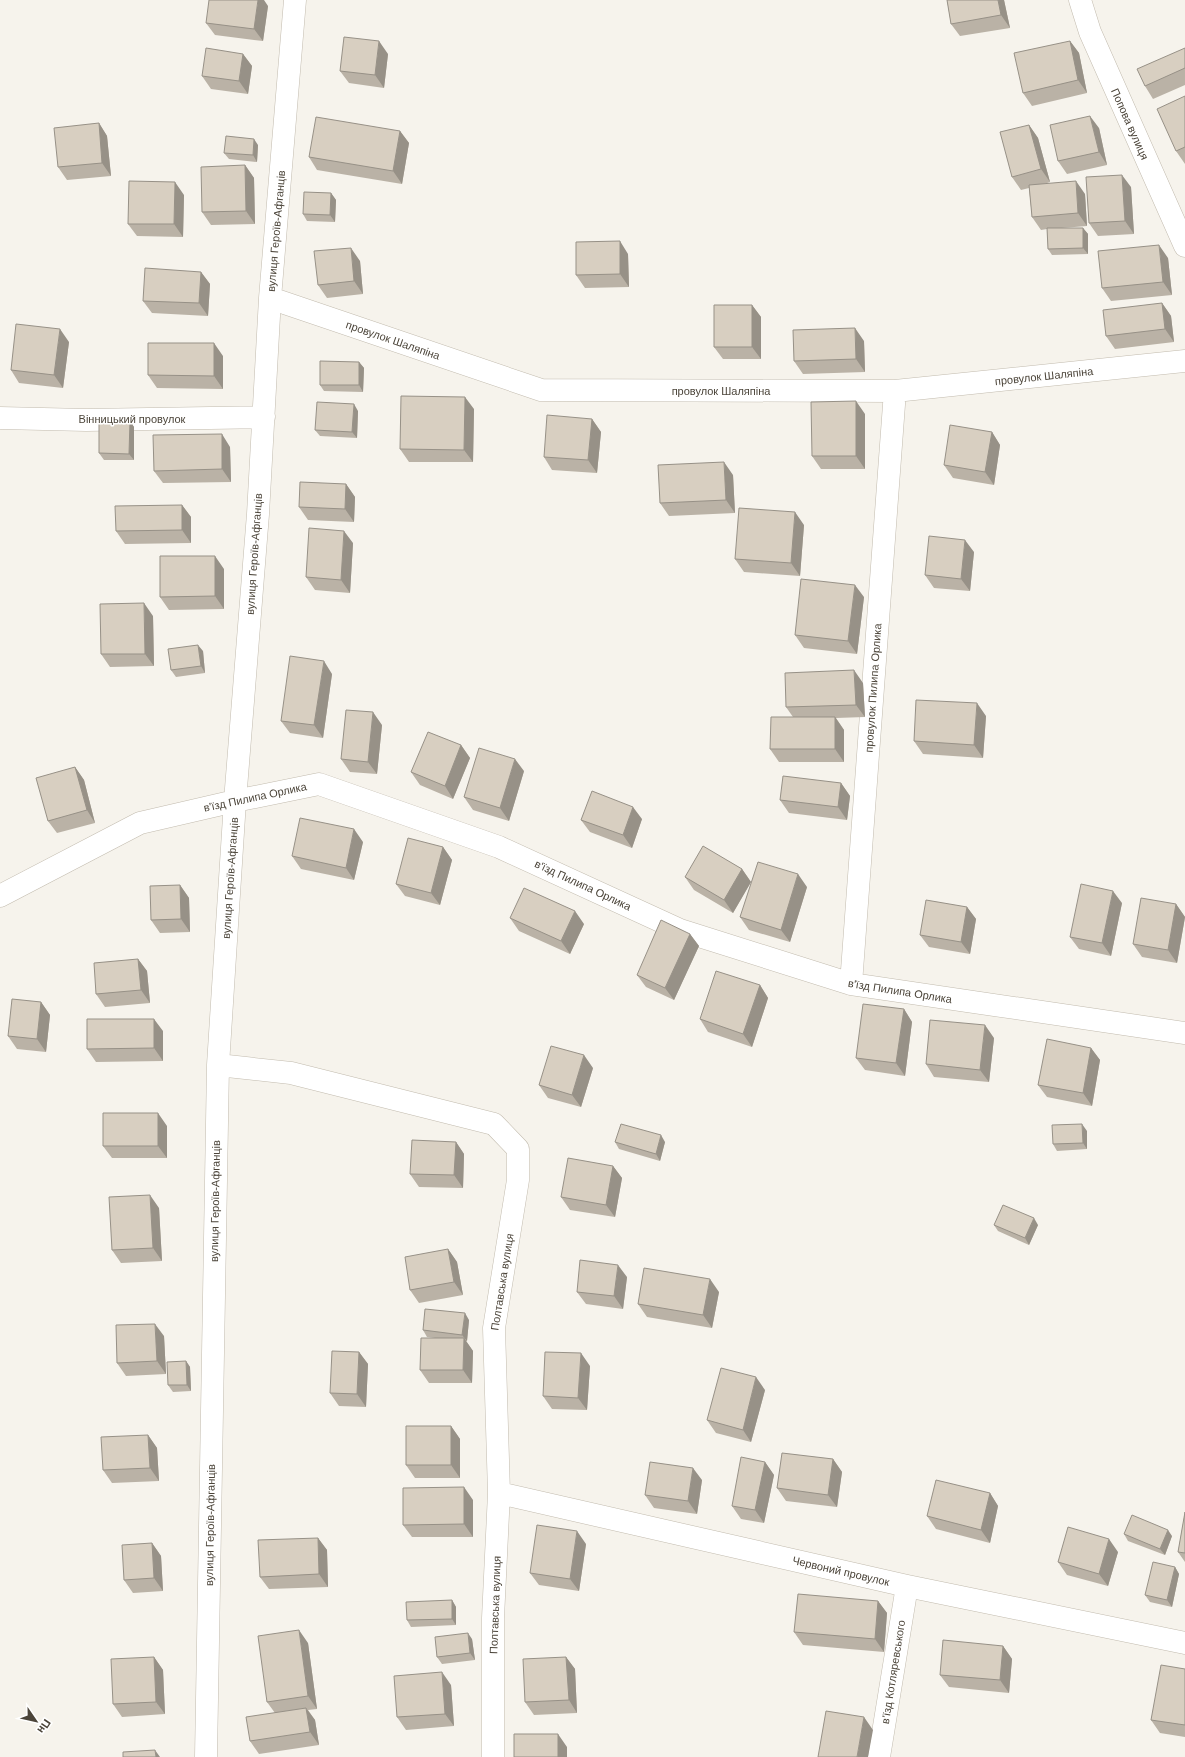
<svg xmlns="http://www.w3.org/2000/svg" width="1185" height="1757" viewBox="0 0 1185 1757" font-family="Arial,sans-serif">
<rect width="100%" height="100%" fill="#f6f3ec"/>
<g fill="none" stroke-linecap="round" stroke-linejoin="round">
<defs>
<path id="minor" d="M1080 0 1090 32 1185 246
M270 298 541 390 895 391 1185 361
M0 418 86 420 264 417
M0 896 140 823 235 801 319 784 499 847 680 930 851 984 1185 1033
M851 984 895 391
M218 1065 291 1073 494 1124 518 1149V1180L494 1328 499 1493 493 1618V1757
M499 1493 907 1586 1185 1643
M206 1757 218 1065 235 801 258 514 270 298 295 0
M879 1757 907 1586"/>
</defs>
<use href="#minor" stroke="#c2bbae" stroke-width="23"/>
<use href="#minor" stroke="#fff" stroke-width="22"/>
</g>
<path fill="#bab2a6" d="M947 0H1004L1010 28 960 36 951 24Z
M268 6 263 41 215 35 206 23Z
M1070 41 1079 53 1087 93 1032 106 1023 93Z
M1185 48V85L1153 99 1145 86Z
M243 54 252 66 248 94 211 89 202 76Z
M388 54 384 88 349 83 340 71Z
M1185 96V164L1176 151Z
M99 123 107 136 111 176 67 180 58 167Z
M1029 125 1038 138 1050 182 1044 184 1085 194 1087 226 1062 228H1083L1088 234V254L1052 255 1048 249 1047 229 1041 230 1032 217 1029 188 1021 190 1012 177Z
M1099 128 1107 165 1067 174 1058 161Z
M400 131 409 143 402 184 317 170 309 157Z
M258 145 257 162 229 159 224 153Z
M245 165 254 178 255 224 211 225 202 212Z
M1131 187 1134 234 1098 236 1089 223Z
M331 193 336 200 335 222 307 221 303 214Z
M184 195 183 237 137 236 128 224Z
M628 254 629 287 585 288 576 275Z
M1168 258 1172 295 1111 301 1102 288Z
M360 261 363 294 327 298 318 285Z
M201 272 210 284 208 316 152 313 143 301Z
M1162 303 1171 316 1174 342 1115 349 1106 336Z
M752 305 761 317V359H723L714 347Z
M864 341 865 372 803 374 794 361Z
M69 342 63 388 19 383 11 370Z
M223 356V389L157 388 148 375Z
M359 362 364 368 363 392 324 391 320 385Z
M474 409 473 462H409L400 449Z
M358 411 357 438 320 436 315 430Z
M865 414V469H821L812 456Z
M592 419 601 432 597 473 552 470 544 457Z
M130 421 134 427V460H104L99 453Z
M992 432 1000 445 994 485 953 478 944 465Z
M230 447 231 482 163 483 154 471Z
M733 475 735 513 669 516 660 503Z
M346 484 355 497 354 522 308 520 299 507Z
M182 505 191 517V543L125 544 116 531Z
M804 525 800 576 744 572 735 559Z
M353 543 350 593 315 590 306 577Z
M974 552 970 591 934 588 925 575Z
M224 569V609L169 610 160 597Z
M864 597 857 654 804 648 795 635Z
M153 616 154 666 110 667 101 654Z
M203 651 205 673 176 677 171 670Z
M332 674 323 738 290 733 281 721Z
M863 683 865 717 836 718 844 730V762H779L770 749 793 717 786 707Z
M986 716 983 758 923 754 914 741Z
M382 725 377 774 350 772 341 759Z
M461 745 470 758 453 799 420 785 411 772Z
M75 767 84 780 95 823 57 833 48 821Z
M524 771 509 821 473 810 464 797Z
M841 783 850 796 847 820 789 813 780 800Z
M642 819 632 848 590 832 581 820Z
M363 842 354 880 301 869 292 856Z
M443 847 452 860 440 905 405 896 396 884Z
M742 869 751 882 733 913 694 890 685 877Z
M180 885 189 898 190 932 160 933 151 920Z
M807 887 790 942 749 930 740 917Z
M1122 903 1111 956 1079 949 1070 937Z
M1176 904 1185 917 1177 963 1142 957 1133 944Z
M967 907 976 919 970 954 929 947 920 935Z
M510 918 584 924 570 954 519 931Z
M690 934 699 946 674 1000 646 987 637 975Z
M138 959 147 971 150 1003 105 1007 96 994Z
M760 985 768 998 752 1047 708 1032 700 1019Z
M41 1002 50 1015 46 1052 17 1049 8 1036Z
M904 1009 912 1022 905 1076 865 1070 856 1058Z
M163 1031V1061L96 1062 87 1049Z
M994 1038 989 1082 934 1077 926 1064Z
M1091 1048 1100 1060 1092 1106 1047 1097 1038 1085Z
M593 1068 581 1107 548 1098 539 1085Z
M167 1126V1158H112L103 1146Z
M1087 1131V1149L1057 1151 1053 1144Z
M456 1142 464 1154 463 1188 419 1187 410 1174Z
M615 1142H665L660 1161 619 1149Z
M613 1166 622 1178 615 1217 570 1210 561 1197Z
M159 1208 162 1261 121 1263 112 1250Z
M994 1225H1038L1029 1245 998 1231Z
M448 1249 457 1262 463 1295 419 1303 410 1290Z
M627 1277 623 1309 586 1304 577 1292Z
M719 1292 712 1328 647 1317 638 1304Z
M469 1320 467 1341H466L473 1351 472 1383H429L420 1370 435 1338 427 1337 423 1330Z
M164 1336 166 1374 126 1376 117 1363Z
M359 1352 368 1364 366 1407 339 1406 330 1393Z
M186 1361 190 1367 191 1391 173 1392 168 1385Z
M590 1366 587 1410 552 1409 543 1396Z
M765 1390 751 1442 716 1433 707 1420Z
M451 1426 460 1439V1478H415L406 1465Z
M148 1435 157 1448 159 1481 112 1483 103 1470Z
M833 1459 842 1472 837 1507 786 1501 777 1488Z
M765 1462 774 1475 764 1523 741 1519 732 1506Z
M702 1480 697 1514 654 1508 645 1495Z
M990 1493 998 1506 990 1543 936 1529 927 1516Z
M473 1500V1537H412L403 1525Z
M1185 1512V1562L1178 1552Z
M1124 1534 1172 1536 1165 1555 1128 1541Z
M318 1538 327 1550 328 1587 269 1589 260 1577Z
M152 1543 161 1556 163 1591 133 1593 124 1580Z
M586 1544 579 1591 539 1585 530 1573Z
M1118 1552 1108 1586 1067 1575 1058 1562Z
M1175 1567 1179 1574 1172 1607 1150 1602 1145 1595Z
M452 1600 456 1607V1625L411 1627 407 1620Z
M878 1601 887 1613 884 1652 803 1645 794 1632Z
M472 1639 475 1660 442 1664 437 1657Z
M308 1643 317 1709 308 1710 315 1720 319 1745 259 1754 250 1741 275 1713 267 1702Z
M1003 1646 1012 1659 1009 1693 949 1687 940 1675Z
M154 1657 163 1670 165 1714 122 1717 113 1704Z
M566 1657 575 1669 577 1713 534 1715 525 1702Z
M1185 1669V1737L1160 1733 1151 1720Z
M451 1685 454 1726 406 1730 397 1717Z"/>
<path fill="#979187" d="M258 0H264L268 6 263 41 254 29Z
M998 0H1004L1010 28 1001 15Z
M379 41 388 54 384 88 375 75Z
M1070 41 1079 53 1087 93 1078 80Z
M243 54 252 66 248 94 239 81Z
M1090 116 1099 128 1107 165 1099 152Z
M99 123 107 136 111 176 102 163Z
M1029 125 1038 138 1050 182 1041 169Z
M400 131 409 143 402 184 393 171Z
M254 139 258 145 257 162 253 155Z
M245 165 254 178 255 224 246 211Z
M1122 175 1131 187 1134 234 1125 221Z
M1076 181 1085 194 1087 226 1078 213Z
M175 182 184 195 183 237 174 224Z
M331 193 336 200 335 222 330 215Z
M1083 228 1088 234V254L1083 248Z
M620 241 628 254 629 287 620 274Z
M1159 245 1168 258 1172 295 1163 282Z
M351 248 360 261 363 294 354 281Z
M201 272 210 284 208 316 199 303Z
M1162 303 1171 316 1174 342 1165 329Z
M752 305 761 317V359L752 347Z
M855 328 864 341 865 372 856 359Z
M60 329 69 342 63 388 54 375Z
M214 343 223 356V389L214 376Z
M359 362 364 368 363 392 359 385Z
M465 397 474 409 473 462 464 450Z
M856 401 865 414V469L856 456Z
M354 404 358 411 357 438 352 432Z
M592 419 601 432 597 473 588 460Z
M130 421 134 427V460L129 454Z
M992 432 1000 445 994 485 985 472Z
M222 434 230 447 231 482 222 469Z
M724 462 733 475 735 513 726 500Z
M346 484 355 497 354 522 345 509Z
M182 505 191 517V543L182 530Z
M795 512 804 525 800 576 791 563Z
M344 531 353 543 350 593 341 580Z
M965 540 974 552 970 591 961 579Z
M215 556 224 569V609L215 596Z
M855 585 864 597 857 654 848 641Z
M144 603 153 616 154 666 145 654Z
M198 645 203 651 205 673 201 666Z
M324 661 332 674 323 738 314 725Z
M854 670 863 683 865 717 856 705Z
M977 703 986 716 983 758 974 745Z
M373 712 382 725 377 774 368 762Z
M835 717 844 730V762L835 749Z
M461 745 470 758 453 799 445 786Z
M515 759 524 771 509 821 500 808Z
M75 767 84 780 95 823 87 810Z
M841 783 850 796 847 820 838 807Z
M633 807 642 819 632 848 623 835Z
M354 829 363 842 354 880 346 868Z
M443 847 452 860 440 905 431 893Z
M742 869 751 882 733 913 724 900Z
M798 874 807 887 790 942 781 930Z
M180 885 189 898 190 932 181 919Z
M1113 891 1122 903 1111 956 1102 943Z
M1176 904 1185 917 1177 963 1168 950Z
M967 907 976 919 970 954 961 942Z
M575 911 584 924 570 954 561 941Z
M690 934 699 946 674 1000 665 988Z
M138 959 147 971 150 1003 141 990Z
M760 985 768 998 752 1047 743 1034Z
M41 1002 50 1015 46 1052 37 1039Z
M904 1009 912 1022 905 1076 896 1063Z
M154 1019 163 1031V1061L154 1048Z
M985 1025 994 1038 989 1082 980 1070Z
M1091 1048 1100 1060 1092 1106 1083 1093Z
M584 1055 593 1068 581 1107 572 1095Z
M158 1113 167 1126V1158L158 1146Z
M1082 1124 1087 1131V1149L1083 1143Z
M661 1135 665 1142 660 1161 656 1154Z
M456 1142 464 1154 463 1188 454 1175Z
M613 1166 622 1178 615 1217 606 1205Z
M150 1195 159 1208 162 1261 153 1248Z
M1034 1218 1038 1225 1029 1245 1025 1238Z
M448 1249 457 1262 463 1295 454 1282Z
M618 1265 627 1277 623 1309 614 1296Z
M710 1279 719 1292 712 1328 703 1315Z
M465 1313 469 1320 467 1341 462 1335Z
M155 1324 164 1336 166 1374 157 1361Z
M464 1338 473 1351 472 1383 463 1370Z
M359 1352 368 1364 366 1407 357 1394Z
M581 1353 590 1366 587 1410 578 1398Z
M186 1361 190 1367 191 1391 187 1385Z
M756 1377 765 1390 751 1442 743 1430Z
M451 1426 460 1439V1478L451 1465Z
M148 1435 157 1448 159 1481 150 1468Z
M833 1459 842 1472 837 1507 828 1495Z
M765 1462 774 1475 764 1523 755 1510Z
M693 1468 702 1480 697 1514 688 1501Z
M464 1487 473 1500V1537L464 1524Z
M990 1493 998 1506 990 1543 981 1530Z
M1168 1530 1172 1536 1165 1555 1160 1549Z
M577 1531 586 1544 579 1591 570 1579Z
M318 1538 327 1550 328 1587 319 1574Z
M1109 1539 1118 1552 1108 1586 1099 1574Z
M152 1543 161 1556 163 1591 154 1578Z
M1175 1567 1179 1574 1172 1607 1167 1600Z
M452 1600 456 1607V1625L452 1619Z
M878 1601 887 1613 884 1652 875 1639Z
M299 1630 308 1643 317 1709 308 1696Z
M468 1633 472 1639 475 1660 470 1653Z
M1003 1646 1012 1659 1009 1693 1000 1680Z
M154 1657 163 1670 165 1714 156 1702Z
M566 1657 575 1669 577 1713 569 1700Z
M442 1672 451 1685 454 1726 445 1714Z
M306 1708 315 1720 319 1745 310 1732Z
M864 1717 873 1730 868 1757H857Z
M558 1734 567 1747V1757H558Z
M155 1750 160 1757H156Z"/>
<path fill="#d8cfc1" stroke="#979187" d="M209 0H258L254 29 206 23Z
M947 0H998L1001 15 951 24Z
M344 37 379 41 375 75 340 71Z
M1070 41 1078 80 1023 93 1014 53Z
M206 48 243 54 239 81 202 76Z
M1185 48V68L1145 86 1137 69Z
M1185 96V147L1176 151 1157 109Z
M1090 116 1099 152 1058 161 1050 125Z
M316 117 400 131 393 171 309 157Z
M99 123 102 163 58 167 54 128Z
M1029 125 1041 169 1012 177 1000 132Z
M226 136 254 139 253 155 224 153Z
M245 165 246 211 202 212 201 167Z
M1122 175 1125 221 1089 223 1086 177Z
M129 181 175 182 174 224H128Z
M1076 181 1078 213 1032 217 1029 185Z
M304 192 331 193 330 215 303 214Z
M1047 228H1083V248L1048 249Z
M620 241V274L576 275V242Z
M1159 245 1163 282 1102 288 1098 251Z
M351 248 354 281 318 285 314 251Z
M145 268 201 272 199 303 143 301Z
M1162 303 1165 329 1106 336 1103 310Z
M714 305H752V347H714Z
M16 324 60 329 54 375 11 370Z
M855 328 856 359 794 361 793 330Z
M148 343H214V376L148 375Z
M320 361 359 362V385H320Z
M401 396 465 397 464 450 400 449Z
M856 401V456H812L811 402Z
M317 402 354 404 352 432 315 430Z
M547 415 592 419 588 460 544 457Z
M99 420 130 421 129 454 99 453Z
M950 425 992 432 985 472 944 465Z
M222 434V469L154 471 153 435Z
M724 462 726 500 660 503 658 465Z
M300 482 346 484 345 509 299 507Z
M182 505V530L116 531 115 506Z
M739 508 795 512 791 563 735 559Z
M309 528 344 531 341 580 306 577Z
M929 536 965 540 961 579 925 575Z
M160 556H215V596L160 597Z
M801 579 855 585 848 641 795 635Z
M144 603 145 654H101L100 604Z
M198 645 201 666 171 670 168 649Z
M290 656 324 661 314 725 281 721Z
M854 670 856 705 786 707 785 673Z
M916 700 977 703 974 745 914 741Z
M346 710 373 712 368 762 341 759Z
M771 717H835V749H770Z
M428 732 461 745 445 786 411 772Z
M479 748 515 759 500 808 464 797Z
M75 767 87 810 48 821 36 778Z
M783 776 841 783 838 807 780 800Z
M592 791 633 807 623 835 581 820Z
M300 818 354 829 346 868 292 856Z
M408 838 443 847 431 893 396 884Z
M703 846 742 869 724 900 685 877Z
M758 862 798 874 781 930 740 917Z
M1081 884 1113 891 1102 943 1070 937Z
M180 885 181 919 151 920 150 886Z
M524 888 575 911 561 941 510 918Z
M1141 898 1176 904 1168 950 1133 944Z
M926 900 967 907 961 942 920 935Z
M661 920 690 934 665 988 637 975Z
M138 959 141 990 96 994 94 963Z
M716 971 760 985 743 1034 700 1019Z
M12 999 41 1002 37 1039 8 1036Z
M863 1004 904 1009 896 1063 856 1058Z
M87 1019H154V1048L87 1049Z
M930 1020 985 1025 980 1070 926 1064Z
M1047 1039 1091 1048 1083 1093 1038 1085Z
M551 1046 584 1055 572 1095 539 1085Z
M103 1113H158V1146H103Z
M621 1124 661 1135 656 1154 615 1142Z
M1082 1124 1083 1143 1053 1144 1052 1125Z
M412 1140 456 1142 454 1175 410 1174Z
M568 1158 613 1166 606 1205 561 1197Z
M150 1195 153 1248 112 1250 109 1197Z
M1003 1205 1034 1218 1025 1238 994 1225Z
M448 1249 454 1282 410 1290 405 1257Z
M580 1260 618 1265 614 1296 577 1292Z
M644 1268 710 1279 703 1315 638 1304Z
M425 1309 465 1313 462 1335 423 1330Z
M155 1324 157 1361 117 1363 116 1325Z
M421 1338H464L463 1370H420Z
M332 1351 359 1352 357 1394 330 1393Z
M545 1352 581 1353 578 1398 543 1396Z
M186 1361 187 1385H168L167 1362Z
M721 1368 756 1377 743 1430 707 1420Z
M406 1426H451V1465H406Z
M148 1435 150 1468 103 1470 101 1437Z
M782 1453 833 1459 828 1495 777 1488Z
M741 1457 765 1462 755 1510 732 1506Z
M650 1462 693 1468 688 1501 645 1495Z
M936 1480 990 1493 981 1530 927 1516Z
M464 1487V1524L403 1525V1488Z
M1185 1512V1553L1178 1552Z
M1132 1515 1168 1530 1160 1549 1124 1534Z
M537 1525 577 1531 570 1579 530 1573Z
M1068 1527 1109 1539 1099 1574 1058 1562Z
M318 1538 319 1574 260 1577 258 1540Z
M152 1543 154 1578 124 1580 122 1545Z
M1153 1562 1175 1567 1167 1600 1145 1595Z
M798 1594 878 1601 875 1639 794 1632Z
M452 1600V1619L407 1620 406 1602Z
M299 1630 308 1696 267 1702 258 1636Z
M468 1633 470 1653 437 1657 435 1637Z
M943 1640 1003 1646 1000 1680 940 1675Z
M154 1657 156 1702 113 1704 111 1659Z
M566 1657 569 1700 525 1702 523 1659Z
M1161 1665 1185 1669V1725L1151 1720Z
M442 1672 445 1714 397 1717 394 1676Z
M306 1708 310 1732 250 1741 246 1717Z
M826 1711 864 1717 857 1757H818Z
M514 1734H558V1757H514Z
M155 1750 156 1757H123V1752Z"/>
<g text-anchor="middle" stroke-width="3" stroke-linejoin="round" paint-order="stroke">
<g font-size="11" fill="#4b4439" stroke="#fff">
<text transform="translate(1130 124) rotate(66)" y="4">Попова вулиця</text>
<text transform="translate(276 231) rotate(-85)" y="4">вулиця Героїв-Афганців</text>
<text transform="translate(393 340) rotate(19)" y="4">провулок Шаляпіна</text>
<text transform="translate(1044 376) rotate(-6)" y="4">провулок Шаляпіна</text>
<text x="721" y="395">провулок Шаляпіна</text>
<text x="132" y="423">Вінницький провулок</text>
<text transform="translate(254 554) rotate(-86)" y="4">вулиця Героїв-Афганців</text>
<text transform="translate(873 688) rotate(-86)" y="4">провулок Пилипа Орлика</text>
<text transform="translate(255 797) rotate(-12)" y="4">в'їзд Пилипа Орлика</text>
<text transform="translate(230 878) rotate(-86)" y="4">вулиця Героїв-Афганців</text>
<text transform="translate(583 885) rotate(25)" y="4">в'їзд Пилипа Орлика</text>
<text transform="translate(900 991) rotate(9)" y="4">в'їзд Пилипа Орлика</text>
<text transform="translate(215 1201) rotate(-89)" y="4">вулиця Героїв-Афганців</text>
<text transform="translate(502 1282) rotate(-81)" y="4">Полтавська вулиця</text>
<text transform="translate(210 1525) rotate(-89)" y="4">вулиця Героїв-Афганців</text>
<text transform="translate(841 1571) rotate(13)" y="4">Червоний провулок</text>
<text transform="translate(495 1605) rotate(-88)" y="4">Полтавська вулиця</text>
<text transform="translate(893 1672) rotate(-81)" y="4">в’їзд Котляревського</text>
</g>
</g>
<g transform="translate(36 1721) rotate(124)" stroke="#ffffff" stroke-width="3" paint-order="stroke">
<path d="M0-3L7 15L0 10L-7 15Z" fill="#4b4439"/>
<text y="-6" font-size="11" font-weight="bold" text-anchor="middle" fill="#4b4439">Пн</text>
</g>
</svg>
